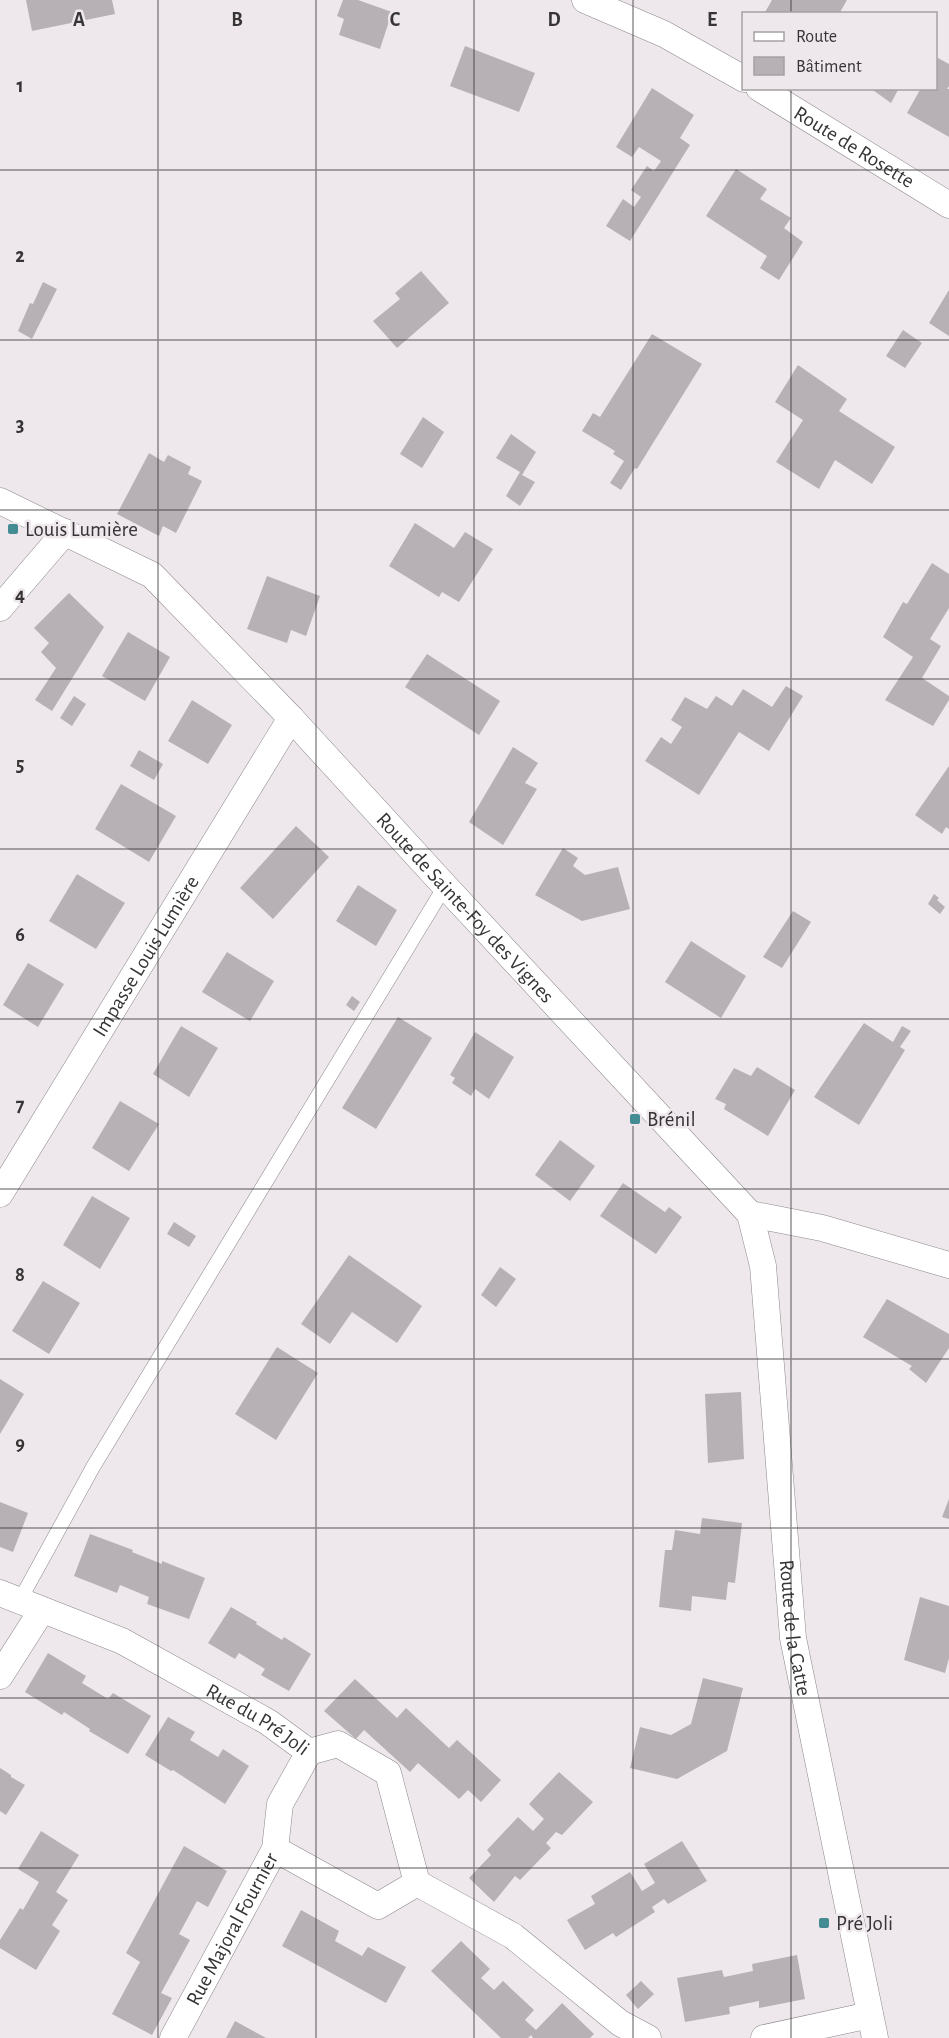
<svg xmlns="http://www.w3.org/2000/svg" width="949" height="2038" viewBox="0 0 949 2038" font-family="'Alegreya Sans',sans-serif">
<rect width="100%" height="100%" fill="#eee8ec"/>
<path fill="#b7b1b5" d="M26 0H112L115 14 32 31Z
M343 0H358L392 12 380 49 339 35 344 19 337 16Z
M772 0H847L839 14 834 12 833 14H764Z
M465 46 535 73 519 112 450 86Z
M938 58 949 64V86L947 89H949V137L907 113 921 88H936V63Z
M652 88 694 115 680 138 690 145 630 241 606 226 623 199 634 207 641 197 631 190 647 166 654 171 661 161 639 147 632 157 616 147Z
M870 88H899L891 103Z
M736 169 767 189 760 199 791 218 784 228 803 242 779 280 760 268 767 256 706 216Z
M421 271 449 303 397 348 373 321 400 299 395 293Z
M43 282 57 289 32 339 18 331 30 303 33 304Z
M949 290V336L929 323Z
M903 330 922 343 905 368 886 356Z
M652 334 702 364 637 469 635 468 621 490 610 483 624 461 613 454 615 451 582 431 593 413 600 417Z
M798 365 847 399 839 411 895 447 872 484 835 460 819 489 776 462 803 420 775 402Z
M423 417 444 432 422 468 400 454Z
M511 434 536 452 522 475 535 482 520 506 506 496 520 472 496 458Z
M149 453 164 462 168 455 191 467 188 474 202 481 176 533 163 526 159 536 117 514Z
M415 523 454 548 465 532 493 549 459 602 442 592 439 597 389 566Z
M932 563 949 574V608L930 639 941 646 922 678 949 696V700L933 726 885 700 913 657 883 637 903 602 907 604Z
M267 576 320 596 306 636 291 630 287 643 247 629Z
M69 593 104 627 52 711 35 700 56 668 41 652 49 643 34 628Z
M128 632 170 657 145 701 102 676Z
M427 654 500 701 479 735 405 687Z
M786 686 803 696 769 751 739 732 699 795 645 761 661 737 671 744 682 727 671 720 685 697 707 709 716 696 732 706 743 689 772 707Z
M74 696 86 704 72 726 60 718Z
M192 700 232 725 208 764 168 741Z
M513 747 538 763 525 783 537 789 503 845 469 822Z
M139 750 163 764 154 780 130 766Z
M949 766V829L946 827 942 834 915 815Z
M121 784 176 816 149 862 95 829Z
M296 826 329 857 273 919 240 888Z
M563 848 578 858 573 866 585 875 618 867 630 909 582 921 535 895Z
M77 874 125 903 96 949 49 921Z
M358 885 397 910 376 946 336 921Z
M934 894 939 898 937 900 945 907 940 914 928 904Z
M793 911 811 922 782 968 763 957Z
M691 941 746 976 721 1018 665 982Z
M227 952 274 981 250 1021 202 992Z
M28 963 64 984 38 1027 3 1005Z
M352 996 360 1002 354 1011 346 1005Z
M398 1017 432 1038 376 1129 342 1108Z
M864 1023 893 1042 902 1026 911 1031 900 1047 905 1050 859 1125 814 1097Z
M181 1026 218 1048 189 1097 153 1074Z
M475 1032 514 1057 489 1099 475 1089 471 1096 452 1083 455 1078 450 1075Z
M757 1067 795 1090 768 1136 724 1109 726 1104 715 1099 734 1068 751 1076Z
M120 1101 159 1124 129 1171 92 1148Z
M560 1140 595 1166 570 1201 535 1175Z
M623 1183 665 1212 669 1207 682 1217 656 1254 600 1216Z
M92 1196 130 1218 100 1269 63 1245Z
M174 1222 196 1236 189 1247 167 1234Z
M349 1255 422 1306 397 1343 352 1312 330 1344 301 1324Z
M500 1267 516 1279 496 1307 481 1295Z
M43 1281 80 1303 49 1354 12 1331Z
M887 1299 949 1334V1348L926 1383 909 1369 912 1366 863 1337Z
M277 1347 318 1373 276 1440 235 1414Z
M0 1379 24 1394 0 1434Z
M741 1392 744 1459 708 1463 705 1394Z
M949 1499V1519L942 1517Z
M0 1502 28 1513 13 1552 0 1547Z
M702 1518 742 1523 735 1583 728 1582 726 1600 692 1596 691 1611 659 1607 665 1550H672L675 1530 700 1534Z
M90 1534 133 1550 132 1552 162 1564V1561L205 1578 189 1619 147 1604 149 1597 120 1585 117 1593 74 1576Z
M920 1597 949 1606V1658L945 1673 904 1660Z
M231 1607 257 1622 256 1624 282 1640 284 1637 311 1654 289 1691 261 1675 265 1669 239 1653 235 1659 208 1643Z
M48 1653 86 1676 82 1683 108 1699 113 1693 151 1716 128 1754 89 1731 90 1729 64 1712 62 1715 25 1692Z
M703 1678 743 1688 727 1751 677 1779 630 1768 640 1727 671 1735 691 1724Z
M355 1679 397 1718 406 1708 449 1748 457 1740 501 1780 481 1802 468 1790 459 1799 418 1763 410 1772 364 1730 356 1739 324 1711Z
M168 1717 195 1732 190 1740 218 1757 223 1749 249 1766 225 1804 173 1770 171 1771 145 1755Z
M0 1768 11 1775V1777L25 1785 6 1815 0 1811Z
M559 1772 593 1802 562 1835 556 1832 546 1843 551 1848 520 1880 515 1876 494 1902 469 1878 491 1855 487 1850 518 1817 533 1831 544 1819 529 1804Z
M41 1831 79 1855 56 1892 68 1900 52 1925 60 1931 36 1970 0 1948V1940L20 1908 23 1910 39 1882 18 1869Z
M682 1841 707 1881 668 1904 664 1899 652 1907 655 1912 616 1937 613 1933 585 1950 567 1920 595 1904 591 1896 630 1872 642 1891 655 1883 644 1864Z
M184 1846 227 1871 208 1907 197 1901 179 1934 190 1940 161 1993 172 1998 152 2035 112 2014 140 1962 126 1953Z
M301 1910 339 1931 335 1941 362 1956 368 1947 406 1967 386 2003 282 1946Z
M461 1941 490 1969 481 1978 494 1990 503 1981 534 2010 525 2020 536 2030 562 2003 594 2034 590 2038H533L531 2035 528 2038H501L431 1971Z
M797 1955 805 1999 759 2008V2001L729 2007 730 2014 685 2022 677 1978 722 1970 724 1977 753 1971 752 1964Z
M641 1981 654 1994 638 2009 626 1995Z
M235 2021 266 2038H226Z"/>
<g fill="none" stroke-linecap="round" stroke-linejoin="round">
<defs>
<path id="lane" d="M20 1600 93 1467 445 886"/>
<g id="street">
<path d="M585 0 664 34 744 79"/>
<path id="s1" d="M759 88 949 205"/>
<path id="s2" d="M0 501 152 575 291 718 445 886 750 1214 822 1228 949 1265"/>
<path d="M0 608 65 532"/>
<path id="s3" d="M0 1194 291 718"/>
<path id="s4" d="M750 1214 763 1266 793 1638 875 2038"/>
<path id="s5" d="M0 1593 122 1641 268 1722 309 1752 338 1744 388 1773 417 1883 513 1936 620 2023 648 2038"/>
<path d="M0 1676 42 1610"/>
<path d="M275 1849 378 1906 417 1883"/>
<path id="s6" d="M173 2038 275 1849 280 1804 309 1752"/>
<path d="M764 2038 870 2015"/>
</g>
</defs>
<use href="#lane" stroke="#8c878b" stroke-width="15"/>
<use href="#street" stroke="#8c878b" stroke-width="27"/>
<use href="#lane" stroke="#fff" stroke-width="14"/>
<use href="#street" stroke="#fff" stroke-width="26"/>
</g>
<path fill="none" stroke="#363435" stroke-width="1.5" stroke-opacity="0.55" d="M158 0V2038M316 0V2038M474 0V2038M633 0V2038M791 0V14M791 88V2038M0 170H949M0 340H949M0 510H949M0 679H949M0 849H949M0 1019H949M0 1189H949M0 1359H949M0 1528H949M0 1698H949M0 1868H949"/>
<g fill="#448c93" stroke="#eee8ec" stroke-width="2">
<rect x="7" y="523" width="12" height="12" rx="3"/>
<rect x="629" y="1113" width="12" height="12" rx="3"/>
<rect x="818" y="1917" width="12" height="12" rx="3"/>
</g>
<g text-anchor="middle" stroke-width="5" stroke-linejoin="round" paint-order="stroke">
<g font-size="21" fill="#363435" stroke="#eee8ec">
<text dy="7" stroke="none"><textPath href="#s1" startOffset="112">Route de Rosette</textPath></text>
<text dy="7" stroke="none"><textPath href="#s2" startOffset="626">Route de Sainte-Foy des Vignes</textPath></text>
<text dy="7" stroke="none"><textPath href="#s3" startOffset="279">Impasse Louis Lumière</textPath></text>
<text dy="7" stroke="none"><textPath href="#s4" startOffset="417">Route de la Catte</textPath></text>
<text dy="7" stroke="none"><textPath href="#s5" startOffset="288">Rue du Pré Joli</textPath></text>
<text dy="7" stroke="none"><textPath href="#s6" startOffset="124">Rue Majoral Fournier</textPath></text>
</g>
<g font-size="21" fill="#363435" stroke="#eee8ec" text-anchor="start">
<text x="25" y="536">Louis Lumière</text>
<text x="647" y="1126">Brénil</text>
<text x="836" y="1930">Pré Joli</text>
</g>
</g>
<g font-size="20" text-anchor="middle" font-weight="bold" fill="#363435" stroke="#eee8ec" stroke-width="5" stroke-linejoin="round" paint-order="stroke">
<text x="79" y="26">A</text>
<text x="237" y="26">B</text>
<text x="395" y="26">C</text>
<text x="554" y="26">D</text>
<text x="712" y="26">E</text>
<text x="20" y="92">1</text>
<text x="20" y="262">2</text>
<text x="20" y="431">3</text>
<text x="20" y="601">4</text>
<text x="20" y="771">5</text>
<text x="20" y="941">6</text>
<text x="20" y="1111">7</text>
<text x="20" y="1281">8</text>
<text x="20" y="1450">9</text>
</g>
<rect x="742" y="12" width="195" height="78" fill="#eee8ec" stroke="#a4a0a3" stroke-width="1.5"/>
<rect x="754" y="32" width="30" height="9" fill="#ffffff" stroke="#a4a0a3" stroke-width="1.5"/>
<text x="796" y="42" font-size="18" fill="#363435">Route</text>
<rect x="754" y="57" width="30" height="18" fill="#b7b1b5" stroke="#a4a0a3" stroke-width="1.5"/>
<text x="796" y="72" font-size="18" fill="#363435">Bâtiment</text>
</svg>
